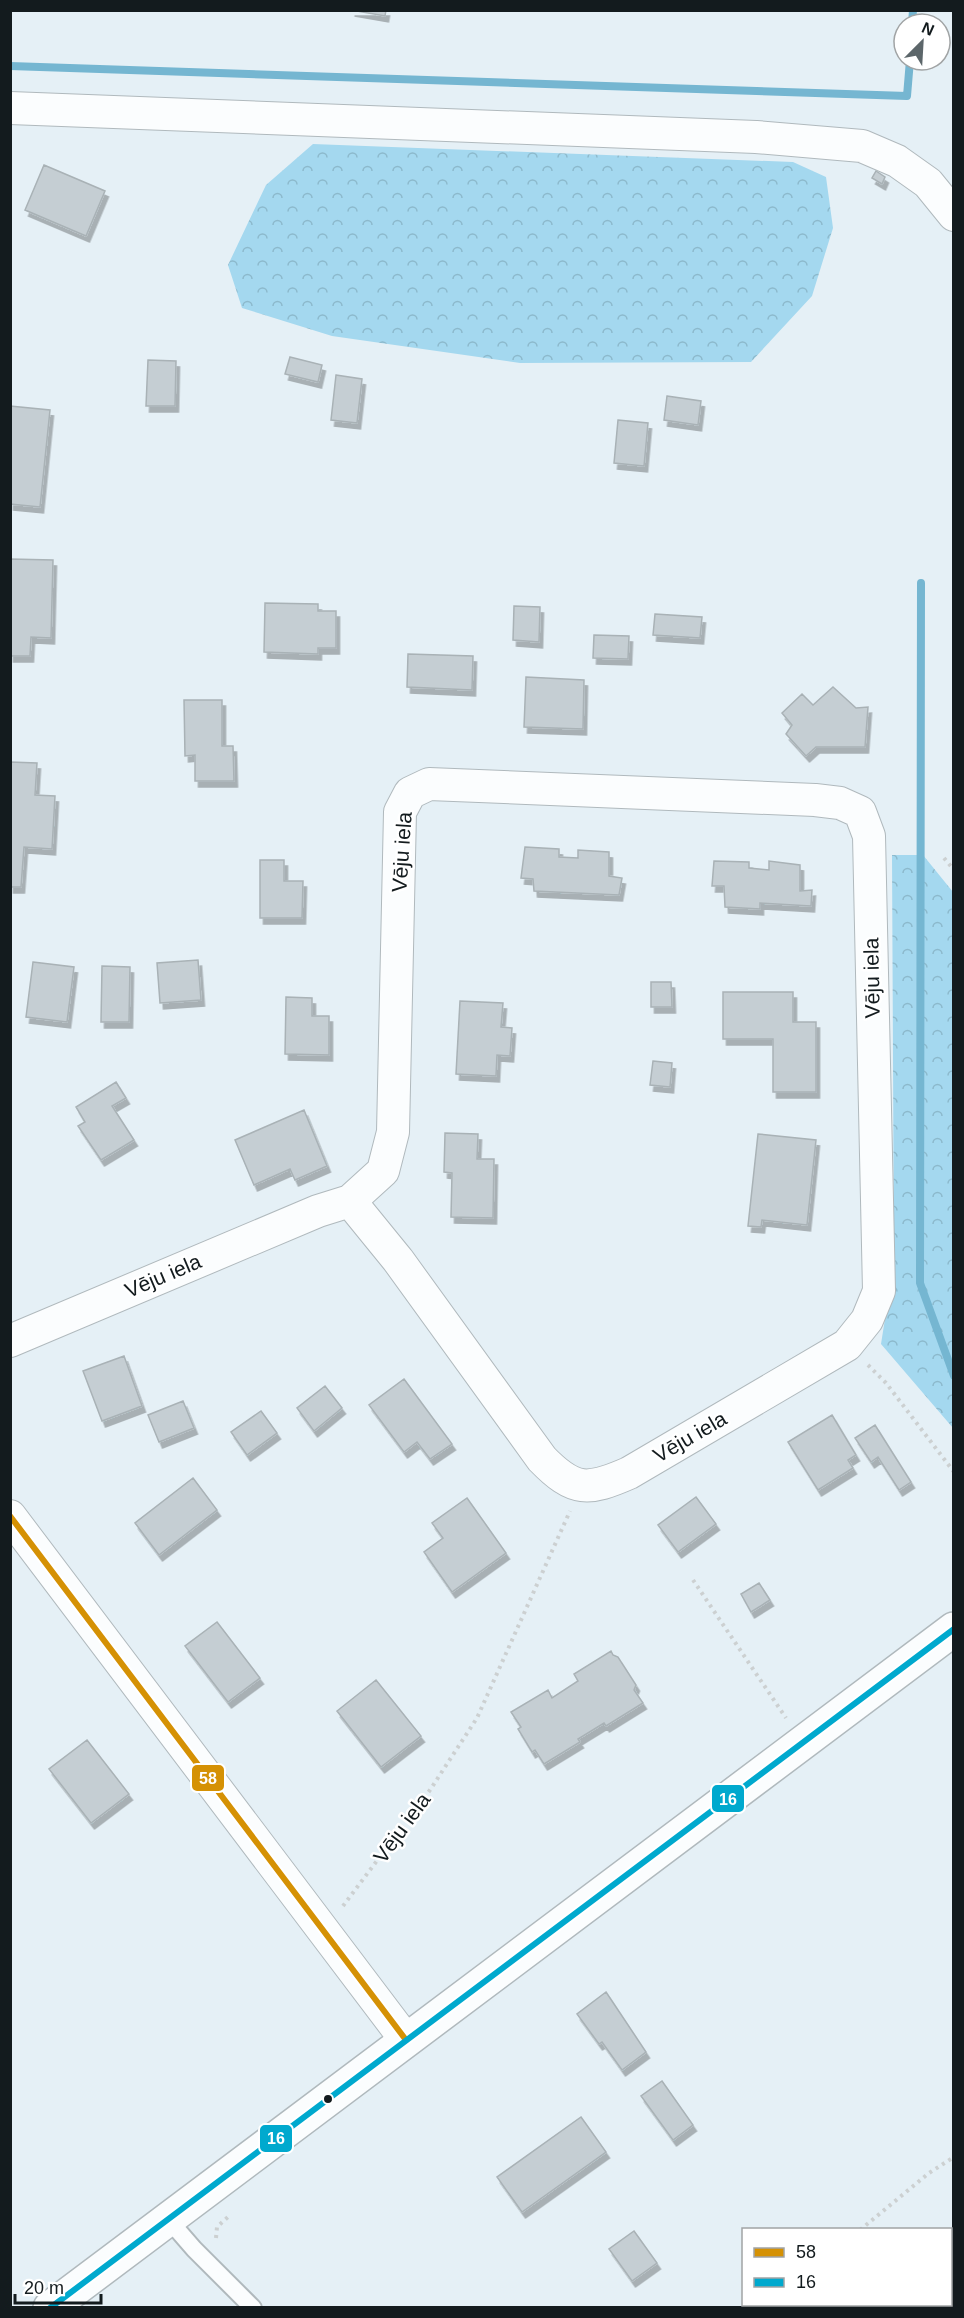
<svg xmlns="http://www.w3.org/2000/svg" width="964" height="2318" viewBox="0 0 964 2318" font-family="Arial,sans-serif">
<defs>
<pattern id="forest-crowns" width="20" height="18" patternUnits="userSpaceOnUse" patternTransform="scale(1.5)"><rect width="20" height="18" fill="#a4d8ef"/><path d="M2 6a3 3 0 1 1 6 0M12 15a3 3 0 1 1 6 0" fill="none" stroke="#8cb9cc"/></pattern>
<filter id="shadow"><feDropShadow dx="3.5" dy="6" stdDeviation="0" flood-color="#0004"/></filter>
</defs>
<rect width="100%" height="100%" fill="#e5f0f6"/>
<path fill="url(#forest-crowns)" d="M313 144 793 162 826 177 833 228 812 296 751 362 520 363 332 336 242 308 228 265 266 185Z
M892 855H923L953 892V1428L881 1344 894 1262Z"/>
<g fill="none" stroke-linecap="round" stroke-linejoin="round">
<path stroke="#75b6d1" stroke-width="8" d="M912 24 913 10
M10 66 907 96 910 60
M921 583 920 1283 954 1376"/>
</g>
<path fill="#c5ced3" stroke="#a9b2b6" stroke-width="1.5" filter="url(#shadow)" d="M351 10H386L385 16Z
M44 165 105 191 86 236 25 210Z
M876 171 885 177 882 184 872 178Z
M290 357 322 365 318 382 285 374Z
M148 360 176 361 175 406H146Z
M336 375 362 379 357 423 331 420Z
M667 396 701 401 698 425 664 420Z
M10 406 50 410 40 507 10 504Z
M618 420 648 423 644 466 614 463Z
M10 559 53 560 51 638 31 637 30 656H10Z
M265 603 318 604V611H336V648H318V654L264 652Z
M514 606 540 607 539 642 513 640Z
M655 614 702 617 700 638 653 635Z
M594 635 629 636 628 659 593 658Z
M408 654 473 656 472 690 407 687Z
M526 677 584 680 583 729 524 727Z
M833 687 856 708 868 707 865 747H816L806 756 786 734 792 725 782 713 802 694 813 705Z
M184 700H222V746H233L234 781H195V755L185 756Z
M10 762 37 763 35 795 55 796 52 849 24 847 21 887H10Z
M525 847 559 849V857L578 858V850L609 852V876L622 878 619 895 534 891 533 879 521 878Z
M260 860H284V881H303L302 918H260Z
M714 861 749 862V868L769 870V861L800 865V891L812 890 811 906 760 903V909L725 907 724 886H712Z
M198 960 201 1000 160 1003 157 963Z
M33 962 74 967 67 1022 26 1017Z
M102 966 130 967 129 1022H101Z
M651 982H671L672 1007H651Z
M723 992H793V1022H816V1092H773V1039H723Z
M286 997 312 998V1016H329V1055L285 1054Z
M460 1001 503 1003 501 1027 512 1028 510 1056 497 1055 496 1076 456 1074Z
M653 1061 672 1063 670 1087 650 1085Z
M116 1082 126 1098 112 1106 134 1140 101 1160 78 1126 85 1122 76 1107Z
M304 1110 327 1166 295 1180 290 1169 254 1185 235 1140Z
M445 1133 478 1134 477 1159H494L493 1218 451 1217 452 1173 444 1172Z
M758 1134 816 1140 807 1225 762 1220 761 1227 748 1226Z
M124 1356 142 1406 102 1421 83 1371Z
M404 1379 452 1444 430 1459 417 1442 404 1452 369 1405Z
M325 1386 342 1408 314 1431 297 1408Z
M183 1401 194 1428 159 1442 148 1415Z
M261 1411 277 1433 247 1455 231 1432Z
M832 1415 856 1455 848 1460 853 1468 818 1490 788 1442Z
M875 1425 911 1482 899 1490 878 1457 871 1462 855 1438Z
M193 1478 217 1510 159 1555 135 1523Z
M696 1497 716 1524 678 1552 658 1525Z
M467 1498 506 1553 452 1592 424 1552 443 1538 432 1523Z
M759 1583 770 1600 751 1612 741 1594Z
M217 1622 260 1678 228 1702 185 1646Z
M611 1651 613 1655 618 1657 636 1685 634 1690 643 1703 606 1726 604 1723 578 1739 580 1742 544 1764 535 1750 532 1752 518 1729 521 1727 511 1712 548 1690 552 1698 578 1681 574 1674Z
M376 1680 421 1736 381 1767 337 1711Z
M87 1740 129 1794 91 1823 49 1769Z
M606 1992 646 2052 622 2070 602 2042 599 2044 577 2014Z
M662 2081 693 2125 673 2140 641 2096Z
M581 2117 606 2152 522 2212 497 2177Z
M634 2231 657 2263 632 2281 609 2249Z"/>
<g fill="none" stroke-linecap="round" stroke-linejoin="round">
<defs>
<path id="service" d="M168 2219 194 2249 253 2308"/>
<path id="minor" d="M10 108 756 137 862 146 897 161 928 183 954 215
M10 1341 318 1211 350 1201 383 1171 393 1132 400 812 410 793 429 784 815 800 840 803 860 812 869 836 879 1291 867 1320 847 1345 629 1473C588 1491 574 1492 542 1459L398 1260 350 1201
M10 1516 406 2040"/>
<path id="secondary" d="M50 2308 954 1629"/>
</defs>
<use href="#service" stroke="#b0b9bd" stroke-width="20"/>
<use href="#minor" stroke="#b0b9bd" stroke-width="34"/>
<use href="#secondary" stroke="#b0b9bd" stroke-width="36"/>
<path stroke="#ccd0d1" stroke-width="4" stroke-dasharray="3 4.5" stroke-linecap="butt" d="M944 858 954 870
M954 1267V1275
M868 1365 886 1383 954 1472
M693 1580 786 1718
M343 1906 430 1790 477 1718 570 1511
M860 2230 929 2173 954 2157
M216 2238 217 2227 228 2217"/>
<use href="#service" stroke="#fbfdfe" stroke-width="16"/>
<use href="#minor" stroke="#fbfdfe" stroke-width="32"/>
<use href="#secondary" stroke="#fbfdfe" stroke-width="33"/>
<defs>
<path id="bus-1" d="M10 1516 406 2040"/>
<path id="bus-2" d="M50 2308 954 1629"/>
</defs>
<use href="#bus-1" stroke="#fff" stroke-width="10"/>
<use href="#bus-2" stroke="#fff" stroke-width="10"/>
<use href="#bus-1" stroke="#d59104" stroke-width="6"/>
<use href="#bus-2" stroke="#00a9ce" stroke-width="6"/>
</g>
<circle fill="#131b1e" stroke="#fff" stroke-width="2" cx="328" cy="2099" r="5"/>
<g text-anchor="middle" stroke-width="5" stroke-linejoin="round" paint-order="stroke">
<g font-size="21" fill="#131b1e" stroke="#fff">
<text transform="translate(402 852) rotate(-86)" y="7">Vēju iela</text>
<text transform="translate(872 978) rotate(-91)" y="7">Vēju iela</text>
<text transform="translate(163 1276) rotate(-23)" y="7">Vēju iela</text>
<text transform="translate(690 1437) rotate(-30)" y="7">Vēju iela</text>
<text transform="translate(402 1828) rotate(-54)" y="7">Vēju iela</text>
</g>
</g>
<g stroke="#fff" stroke-width="2">
<rect x="191" y="1764" width="34" height="28" rx="6" fill="#d59104"/>
<rect x="711" y="1784" width="34" height="29" rx="6" fill="#00a9ce"/>
<rect x="259" y="2124" width="34" height="29" rx="6" fill="#00a9ce"/>
</g>
<g font-size="16" text-anchor="middle" font-weight="bold" fill="#fff">
<text x="208" y="1784">58</text>
<text x="728" y="1805">16</text>
<text x="276" y="2144">16</text>
</g>
<rect width="964" height="2318" fill="none" stroke="#131b1e" stroke-width="24"/>
<rect x="742" y="2228" width="210" height="78" fill="#ffffff" stroke="#a1a4a5" stroke-width="1.5"/>
<rect x="754" y="2248" width="30" height="9" fill="#d59104" stroke="#a1a4a5" stroke-width="1.5"/>
<text x="796" y="2258" font-size="18" fill="#131b1e">58</text>
<rect x="754" y="2278" width="30" height="9" fill="#00a9ce" stroke="#a1a4a5" stroke-width="1.5"/>
<text x="796" y="2288" font-size="18" fill="#131b1e">16</text>
<g transform="translate(922 42) rotate(24)"><circle r="28" fill="#ffffff" stroke="#a1a4a5" stroke-width="1.5"/>
<path d="M0-4.5L10 22L0 15L-10 22Z" fill="#5c666a"/>
<text y="-9" font-size="16" font-weight="bold" text-anchor="middle" fill="#131b1e">N</text>
</g>
<path d="M15 2294v9h86v-9" fill="none" stroke="#131b1e" stroke-width="3"/>
<text x="24" y="2294" font-size="18" fill="#131b1e" stroke="#ffffff" stroke-width="4.5" paint-order="stroke">20 m</text>
</svg>
